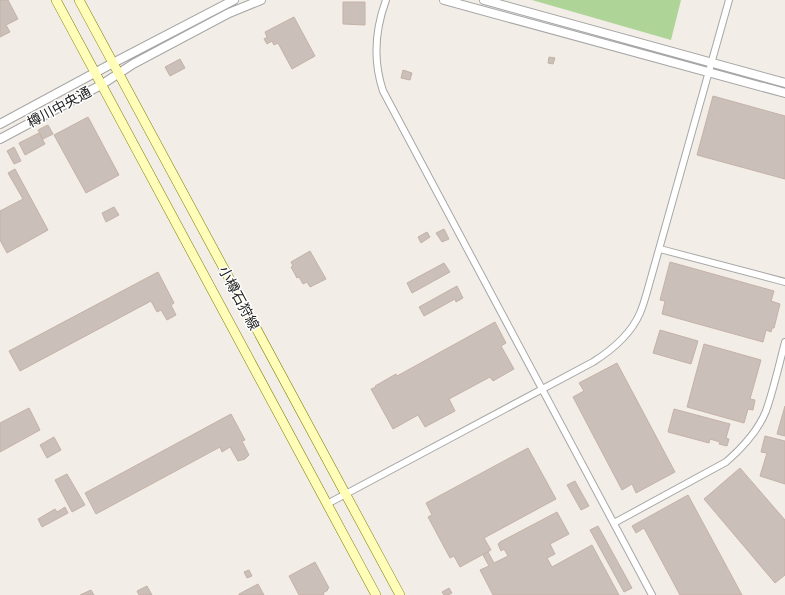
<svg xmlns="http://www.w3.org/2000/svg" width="785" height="595" viewBox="0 0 785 595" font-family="Overpass,'Noto Sans JP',sans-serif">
<rect width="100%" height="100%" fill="#f2ede6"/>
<path fill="#aed498" d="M532 0H681L671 40Z"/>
<path fill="#cabfb9" stroke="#c5b2a7" d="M0 0H8L18 19 6 25 10 32 0 37Z
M343 2H365V25L343 24Z
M294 17 315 56 292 69 278 43 274 45 272 41 267 44 264 39 267 37 265 32Z
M549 57 555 58 553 64 548 63Z
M180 59 185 68 170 76 165 67Z
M403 70 412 73 410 80 401 78Z
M713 96 785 116V179L697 155Z
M88 117 119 175 86 193 54 135Z
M48 125 53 134 43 139 38 130Z
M39 133 45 144 25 155 19 143Z
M14 147 21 161 14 164 7 151Z
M15 169 48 230 7 253 0 240V211L23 199 8 173Z
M114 207 119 215 106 222 102 213Z
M444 229 449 239 442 242 436 233Z
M427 232 430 237 421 243 418 237Z
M310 251 326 279 310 287 307 282 303 284 299 277 297 278 291 267 293 266 291 262Z
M670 262 774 291 771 301 780 304 774 328H772L771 332 766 330 763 342 662 314 665 301 660 300Z
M444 263 450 272 412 293 407 283Z
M158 272 174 303 171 305 176 315 167 320 161 310 157 312 151 301 20 371 9 351Z
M457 286 463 298 456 302 455 299 424 316 419 307Z
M495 322 506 343 501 346 514 369 493 381 490 377 449 399 455 411 425 427 418 415 393 429 371 389 376 387 375 386 396 374 397 376Z
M660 330 698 341 691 364 653 353Z
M704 344 761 360 750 399 755 400 753 410 748 409 744 423 687 407Z
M617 363 675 472 636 493 632 484 622 490 573 397 584 391 579 383Z
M785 406V436L777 434Z
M29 408 40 430 0 452V423Z
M674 409 730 424 726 438 729 439 727 446 719 444 720 442 710 439 709 443 668 432Z
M231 414 245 440 242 441 249 455 245 459 238 461 230 447 222 452 220 447 96 514 85 493Z
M765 436 785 441V484L760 476 767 453 761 452Z
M54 437 61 450 47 458 40 445Z
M528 448 556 499 484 538 491 550 460 567 454 556 450 558 428 517 432 515 426 503Z
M740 468 785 520V575L775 583 704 499Z
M67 474 85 505 72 512 55 480Z
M575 481 589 506 581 510 567 485Z
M688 495 742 595H680L644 528 636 533 632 526Z
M65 507 68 513 42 527 38 519 55 509 57 512Z
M557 512 569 534 550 544 555 554 547 558 552 567 592 545 619 595H493L480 570 489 566 483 555 488 552 494 563 508 556 504 549 501 551 498 544 500 542Z
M598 526 632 588 624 592 590 530Z
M315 562 329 588 327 589 328 590 323 593 324 595H299L289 576Z
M249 570 252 576 247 578 244 572Z
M258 584 264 595H239V594Z
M147 586 152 595H139L137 591Z
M449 588 452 593 448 595H444L442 592Z
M91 590 94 595H80Z"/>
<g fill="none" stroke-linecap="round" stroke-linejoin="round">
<defs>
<path id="minor" d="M386 0C375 30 373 61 383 91L652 595
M660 249 785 282
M327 504 593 362C612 350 631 334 640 313 643 306 645 299 647 292L729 0
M614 523 726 462C742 448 758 431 766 411 774 388 779 365 785 342"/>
<path id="tertiary" d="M444 0 785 93
M484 0 785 83
M0 124 113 63 234 0
M0 139 101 85 133 64 229 13 261 0"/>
<path id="secondary" d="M56 0 376 595
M79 0 400 595"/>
</defs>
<use href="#minor" stroke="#a7a7a7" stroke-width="8"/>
<use href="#tertiary" stroke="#a7a7a7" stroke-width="10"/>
<use href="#secondary" stroke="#7a7f00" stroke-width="10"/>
<use href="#minor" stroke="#fff" stroke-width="6"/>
<use href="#tertiary" stroke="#fff" stroke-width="8"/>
<use href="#secondary" stroke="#fffdb7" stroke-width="9"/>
</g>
<g text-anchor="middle" stroke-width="3" stroke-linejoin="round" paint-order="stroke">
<g font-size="14" fill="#202020" stroke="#fff">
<text transform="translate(59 107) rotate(-28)" y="5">樽川中央通</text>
<text transform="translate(239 298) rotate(62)" y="5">小樽石狩線</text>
</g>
</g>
</svg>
